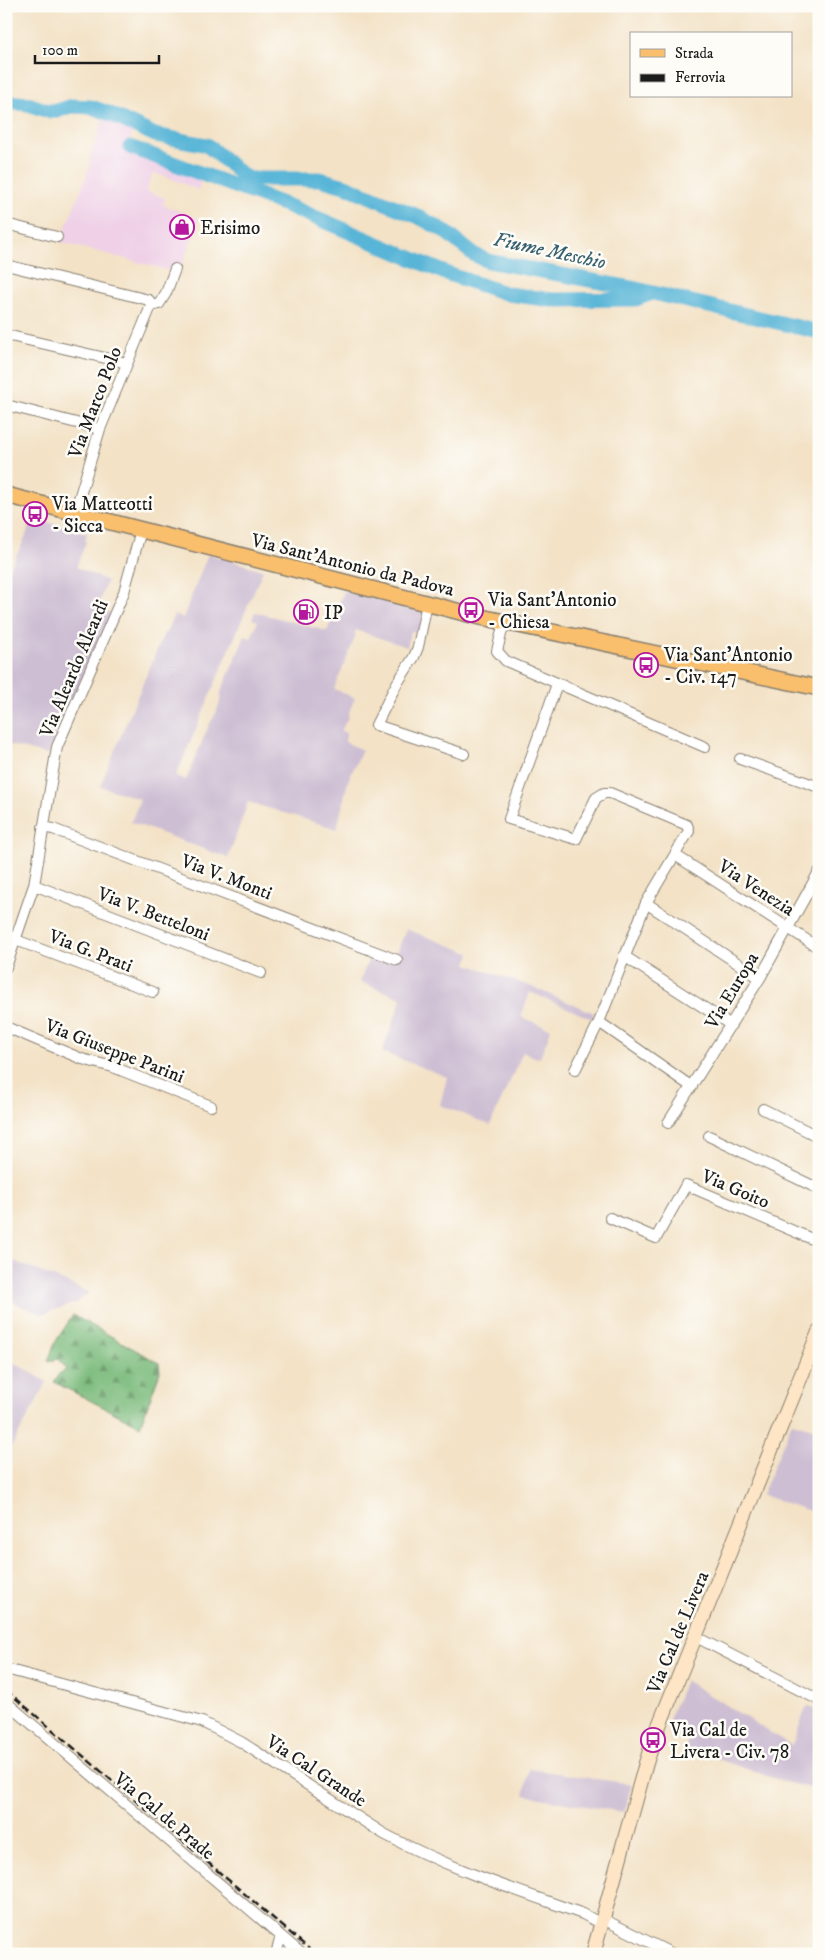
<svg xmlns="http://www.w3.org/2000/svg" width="825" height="1960" viewBox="0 0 825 1960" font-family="'IM FELL DW Pica',serif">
<defs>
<pattern id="forest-firs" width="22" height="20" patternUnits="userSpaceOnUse" patternTransform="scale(1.25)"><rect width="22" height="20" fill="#7dbc7e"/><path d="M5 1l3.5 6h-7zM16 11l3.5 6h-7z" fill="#669866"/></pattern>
</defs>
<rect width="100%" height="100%" fill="#fdfcf7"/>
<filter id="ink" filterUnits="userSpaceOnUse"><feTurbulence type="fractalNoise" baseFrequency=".02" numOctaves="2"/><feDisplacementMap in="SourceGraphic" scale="10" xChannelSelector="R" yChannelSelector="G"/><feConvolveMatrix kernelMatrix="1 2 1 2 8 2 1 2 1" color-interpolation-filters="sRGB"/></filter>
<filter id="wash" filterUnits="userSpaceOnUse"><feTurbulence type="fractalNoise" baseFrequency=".0096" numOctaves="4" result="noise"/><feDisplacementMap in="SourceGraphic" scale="20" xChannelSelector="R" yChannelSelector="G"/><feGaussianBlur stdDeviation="1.12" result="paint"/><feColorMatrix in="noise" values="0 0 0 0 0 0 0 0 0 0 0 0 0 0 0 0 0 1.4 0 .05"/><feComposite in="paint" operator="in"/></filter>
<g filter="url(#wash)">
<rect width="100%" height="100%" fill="#f3e2c6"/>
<path fill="#efd0e7" d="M104 117 133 132 125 151 202 179 198 190 163 175 162 176 153 173 146 191 165 198 163 205 199 219 179 273 60 242 91 164 89 163 93 149Z"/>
<path fill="#cdbed3" d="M32 518 87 533 85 541 86 542 76 567 107 581 97 607 112 614 48 755 6 744V576L25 538Z
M208 554 263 570 176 776 186 780 209 725 216 713 220 702 221 692 245 636 251 638 258 621 252 619 255 612 327 631 345 590 424 612 419 633 411 631 407 647 356 630 354 634 356 635 334 689 355 698 348 714 349 715 341 731 346 733 345 742 362 750 348 781 337 829 248 802 228 858 131 822 140 799 100 786 164 633H166L174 615 183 618Z
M406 929 470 953 467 964 532 987 594 1013 592 1019 530 992 521 1017 551 1029 540 1058 538 1057 537 1058 523 1052 490 1125 440 1105 447 1077 382 1052 402 998 360 982 371 952 393 962Z
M6 1258 68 1283 89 1293 76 1303 42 1314 35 1312 6 1299Z
M6 1358 47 1382 6 1457Z
M792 1422 819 1430V1514L762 1495Z
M685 1680 792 1746 807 1705 819 1711V1790L785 1782 685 1748 690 1736 666 1727Z
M529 1769 632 1784 624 1812 572 1804 524 1795Z"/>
<path fill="url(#forest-firs)" stroke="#4c6c4d" d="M73 1315 159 1363 160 1372 140 1426 54 1382 59 1374 67 1369 58 1359 48 1361 56 1341Z"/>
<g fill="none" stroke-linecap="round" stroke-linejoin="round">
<path stroke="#59b5d7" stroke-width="15" d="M6 102 28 104 48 111H57L72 106 91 107 106 112 155 135 207 145 246 178 253 179H320L345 186 417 216 443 230 473 254 488 261 632 288 819 332
M130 147 291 207 448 274 508 294 552 300 636 299 652 293"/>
</g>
</g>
<g filter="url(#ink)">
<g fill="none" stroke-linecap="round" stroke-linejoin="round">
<defs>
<path id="street" d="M6 224 57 237
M6 265 149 300 151 306 100 429 75 512
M151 306 159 304 166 293 175 269
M6 335 127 363
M6 405 100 429
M427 603 418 647 414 657 396 685 376 725 464 754
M504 622 497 651 506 661 705 747
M557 684 509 819 576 839 596 798 604 793H610L687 825 689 831 646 903 599 1022 575 1070
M740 759 819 787
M43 827 53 829 397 960
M675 855 819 948
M34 885 261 973
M646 903 760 978
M16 940 153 992
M624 956 731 1025
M6 967 34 885 57 747 124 592 141 530
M599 1022 692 1087
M6 1027 82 1059 113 1067 211 1106
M763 1109 819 1137
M668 1123 760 978 819 872
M709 1136 819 1189
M610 1218 656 1238 686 1185 819 1242
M696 1637 819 1700
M6 1669 202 1722 241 1742 384 1834C448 1868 515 1890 583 1914L596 1921H607L673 1954
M6 1702 302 1954
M276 1954 281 1936"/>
<path id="secondary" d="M593 1954 646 1763 656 1733 819 1332"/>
<path id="primary" d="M6 495 476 616 819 688"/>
</defs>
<use href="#street" stroke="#887f71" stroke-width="12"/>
<use href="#secondary" stroke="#887f71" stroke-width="16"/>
<use href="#primary" stroke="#887f71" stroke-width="18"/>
<use href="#street" stroke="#fff" stroke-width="10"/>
<use href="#secondary" stroke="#fde5c5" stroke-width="14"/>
<use href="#primary" stroke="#f9bf6d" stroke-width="15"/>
<path stroke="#1c1c1c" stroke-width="2.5" stroke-dasharray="8 4" stroke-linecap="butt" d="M6 1690 315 1954"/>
</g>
</g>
<defs>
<symbol id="shop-ring" viewBox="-11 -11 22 22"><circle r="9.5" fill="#fdfcf7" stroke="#b5179e" stroke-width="1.5"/><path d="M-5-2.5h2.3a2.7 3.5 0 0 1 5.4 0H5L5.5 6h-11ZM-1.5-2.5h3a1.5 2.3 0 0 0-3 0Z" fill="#b5179e"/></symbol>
<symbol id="bus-ring" viewBox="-11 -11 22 22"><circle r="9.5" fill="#fdfcf7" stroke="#b5179e" stroke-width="1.5"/><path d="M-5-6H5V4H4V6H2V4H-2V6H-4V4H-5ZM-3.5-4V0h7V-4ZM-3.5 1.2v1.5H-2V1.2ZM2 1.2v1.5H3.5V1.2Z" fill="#b5179e"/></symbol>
<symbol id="fuel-ring" viewBox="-11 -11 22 22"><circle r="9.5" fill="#fdfcf7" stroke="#b5179e" stroke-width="1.5"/><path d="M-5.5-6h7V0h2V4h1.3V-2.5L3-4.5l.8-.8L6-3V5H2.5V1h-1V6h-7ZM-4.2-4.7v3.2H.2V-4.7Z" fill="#b5179e"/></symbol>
</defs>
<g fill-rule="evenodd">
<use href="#shop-ring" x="168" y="213" width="28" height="28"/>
<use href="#bus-ring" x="21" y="500" width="28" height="28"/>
<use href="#bus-ring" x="457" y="596" width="28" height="28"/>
<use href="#fuel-ring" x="292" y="598" width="28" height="28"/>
<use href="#bus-ring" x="632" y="651" width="28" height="28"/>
<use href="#bus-ring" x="639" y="1726" width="28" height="28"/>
</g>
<g text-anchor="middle" stroke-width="5" stroke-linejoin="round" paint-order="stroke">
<g font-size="19" fill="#1c1c1c" stroke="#fdfcf7" text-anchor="start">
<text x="200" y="234">Erisimo</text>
<text x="52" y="510">Via Matteotti<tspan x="52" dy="22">- Sicca</tspan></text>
<text x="488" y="606">Via Sant'Antonio<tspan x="488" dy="22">- Chiesa</tspan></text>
<text x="324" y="619">IP</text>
<text x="664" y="661">Via Sant'Antonio<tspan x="664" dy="22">- Civ. 147</tspan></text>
<text x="670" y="1736">Via Cal de<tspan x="670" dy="22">Livera - Civ. 78</tspan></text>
</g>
<g font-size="19" fill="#1c1c1c" stroke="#fdfcf7">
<text transform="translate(94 402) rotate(-69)" y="7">Via Marco Polo</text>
<text transform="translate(353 564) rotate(14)" y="7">Via Sant'Antonio da Padova</text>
<text transform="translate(73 668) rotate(-67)" y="7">Via Aleardo Aleardi</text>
<text transform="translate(227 876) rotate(21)" y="7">Via V. Monti</text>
<text transform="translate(757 887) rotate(33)" y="7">Via Venezia</text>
<text transform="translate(154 913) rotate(21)" y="7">Via V. Betteloni</text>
<text transform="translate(91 950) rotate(21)" y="7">Via G. Prati</text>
<text transform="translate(731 990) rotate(-59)" y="7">Via Europa</text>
<text transform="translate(115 1050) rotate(21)" y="7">Via Giuseppe Parini</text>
<text transform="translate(736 1188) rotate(23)" y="7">Via Goito</text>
<text transform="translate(677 1632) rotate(-67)" y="7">Via Cal de Livera</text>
<text transform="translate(317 1770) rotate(33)" y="7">Via Cal Grande</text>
<text transform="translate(165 1815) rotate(40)" y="7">Via Cal de Prade</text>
</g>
<g font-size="20" font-style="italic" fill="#376170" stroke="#fdfcf7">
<text transform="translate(550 250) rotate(12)" y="7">Fiume Meschio</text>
</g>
</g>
<rect width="825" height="1960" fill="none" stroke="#fdfcf7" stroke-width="25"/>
<rect x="630" y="32" width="162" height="65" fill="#fdfcf7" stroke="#a3a29f"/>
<rect x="640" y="49" width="25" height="8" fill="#f9bf6d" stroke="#a3a29f"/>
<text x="675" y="58" font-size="15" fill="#1c1c1c">Strada</text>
<rect x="640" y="74" width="25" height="8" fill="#1c1c1c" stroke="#a3a29f"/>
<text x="675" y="82" font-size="15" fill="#1c1c1c">Ferrovia</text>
<path d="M35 55v8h124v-8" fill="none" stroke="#1c1c1c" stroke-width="2.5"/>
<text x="42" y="55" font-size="15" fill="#1c1c1c" stroke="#fdfcf7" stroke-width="4" paint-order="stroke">100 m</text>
</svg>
